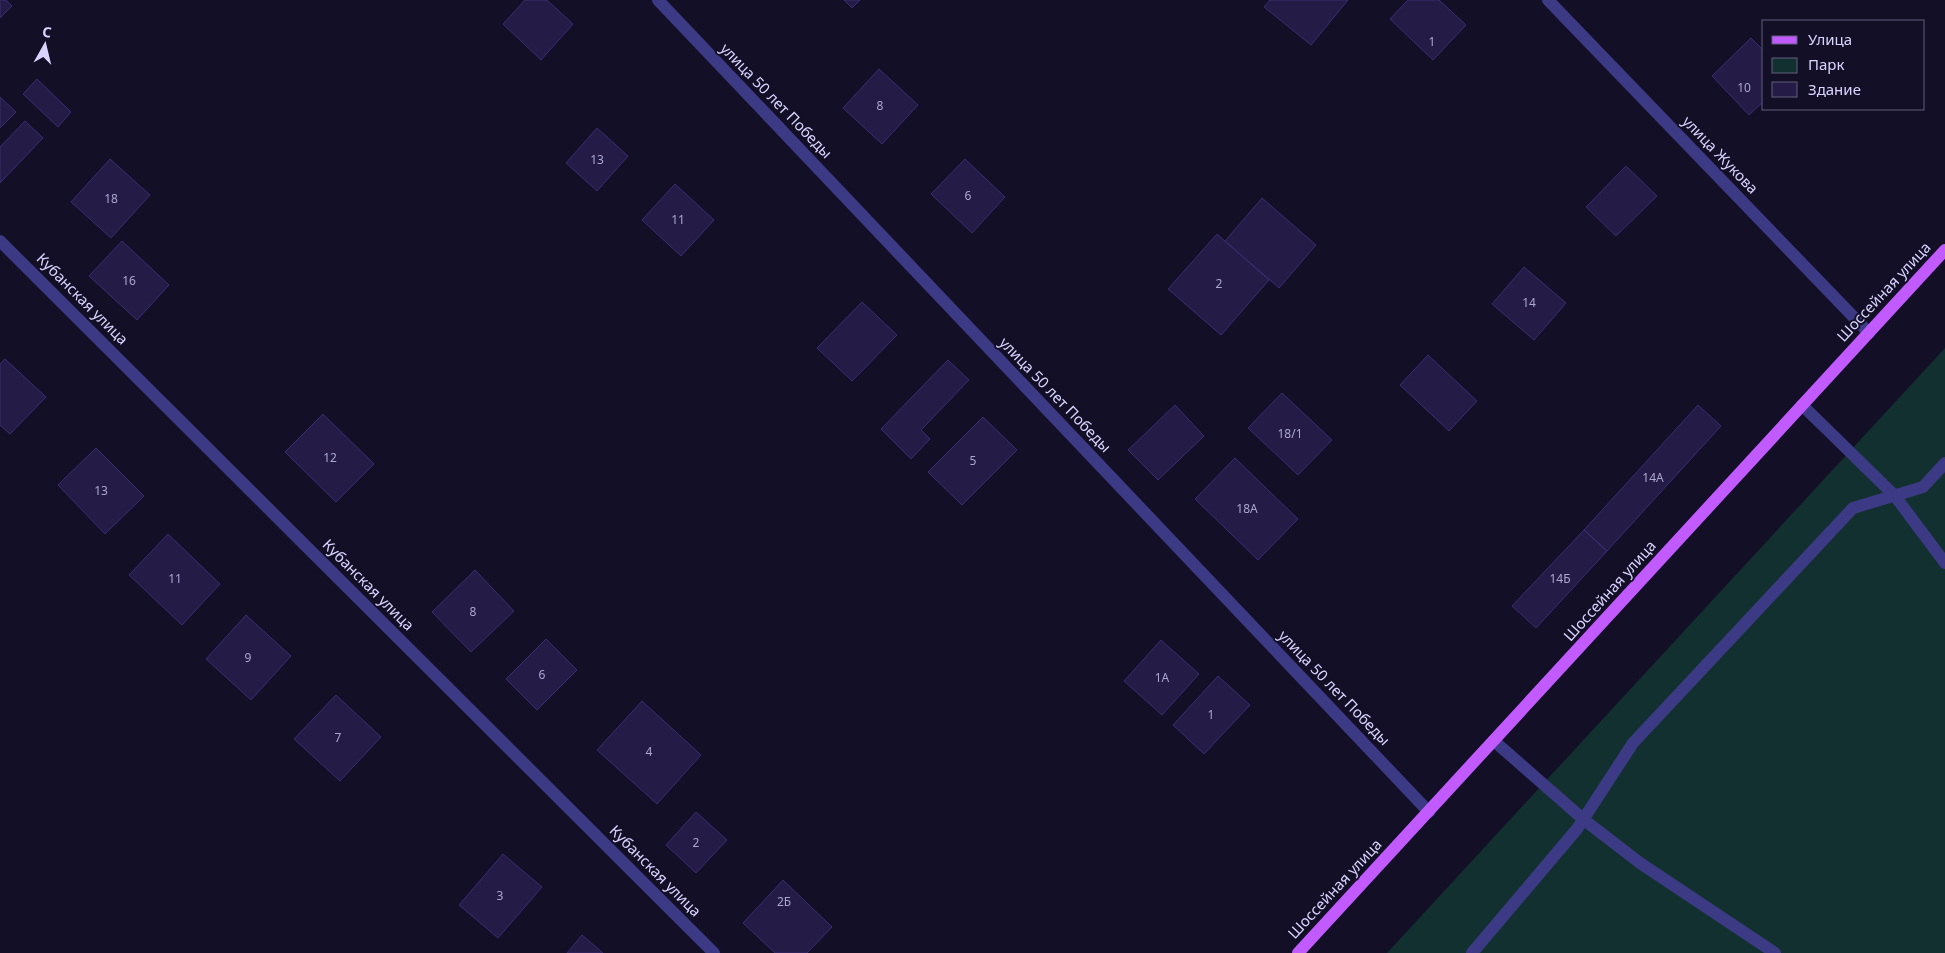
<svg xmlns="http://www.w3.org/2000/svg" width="1945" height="953" viewBox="0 0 1945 953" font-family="'Noto Sans',sans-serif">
<rect width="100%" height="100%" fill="#130f26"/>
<path fill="#12302f" d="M1945 348V953H1387Z"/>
<path fill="#241b47" stroke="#3b2d73" d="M0 0H6L12 6 0 18Z
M525 0H547L573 24 541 60 503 24Z
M844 0H860L852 8Z
M1270 0H1348L1311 45 1264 7Z
M1408 0H1439L1466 25 1433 60 1390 19Z
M1751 38 1764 51V101L1749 115 1712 76Z
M879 69 918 105 882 144 843 108Z
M37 79 71 112 58 127 23 94Z
M0 97 16 112 0 128Z
M25 121 43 138 0 183V147Z
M597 128 628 156 597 191 566 163Z
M110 159 150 195 111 238 71 202Z
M965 159 1005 197 972 233 931 194Z
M1626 166 1657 196 1616 236 1586 207Z
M675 184 714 220 681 256 642 220Z
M1262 198 1316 245 1279 288 1225 241Z
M1217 234 1269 280 1221 335 1168 289Z
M122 241 169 285 137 320 89 276Z
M1524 267 1566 303 1534 340 1492 304Z
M862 302 897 335 852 381 817 348Z
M1428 355 1477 401 1449 431 1400 385Z
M5 359 46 397 10 434 0 425V364Z
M948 360 969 380 921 430 930 439 911 459 881 429Z
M1282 393 1332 440 1298 475 1248 428Z
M1175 405 1204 436 1158 480 1128 450Z
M1698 405 1721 426 1607 551 1584 530Z
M323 414 374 464 336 502 285 452Z
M983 417 1017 450 962 505 928 472Z
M96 448 144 496 105 534 58 485Z
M1235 458 1298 519 1258 560 1195 499Z
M1584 530 1607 551 1536 628 1512 606Z
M168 534 220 584 182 625 129 575Z
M475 570 514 611 471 652 432 612Z
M246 615 291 656 251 700 206 659Z
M546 639 577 670 537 710 506 679Z
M1161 640 1199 674 1162 715 1124 681Z
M1218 676 1250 705 1204 754 1173 725Z
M336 695 381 737 340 781 294 739Z
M642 701 701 755 657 804 597 750Z
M696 812 727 840 696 873 666 845Z
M503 854 542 887 498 938 459 905Z
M783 880 832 927 807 953H775L743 923Z
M582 935 603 953H567Z"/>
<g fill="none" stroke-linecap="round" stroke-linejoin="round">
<path stroke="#3d3a85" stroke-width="12" d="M658 0 1429 812
M1548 0 1869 333
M0 241 714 953
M1802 405 1895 496 1945 563
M1494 741 1583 819 1640 863 1775 953
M1472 953 1577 829 1633 743 1853 508 1923 487 1945 463"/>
<path stroke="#c25bff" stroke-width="12" d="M1298 953 1945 250"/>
</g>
<g text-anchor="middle" stroke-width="4" stroke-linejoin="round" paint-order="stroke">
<g font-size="12" fill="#aca6d1">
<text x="1432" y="46">1</text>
<text x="1744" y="92">10</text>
<text x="880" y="110">8</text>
<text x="597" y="164">13</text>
<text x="968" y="200">6</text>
<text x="111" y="203">18</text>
<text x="678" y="224">11</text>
<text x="129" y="285">16</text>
<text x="1219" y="288">2</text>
<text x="1529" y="307">14</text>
<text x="1290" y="438">18/1</text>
<text x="330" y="462">12</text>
<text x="973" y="465">5</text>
<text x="1653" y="482">14А</text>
<text x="101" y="495">13</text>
<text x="1247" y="513">18А</text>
<text x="175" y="583">11</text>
<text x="1560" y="583">14Б</text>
<text x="473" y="616">8</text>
<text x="248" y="662">9</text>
<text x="542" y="679">6</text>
<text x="1162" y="682">1А</text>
<text x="1211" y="719">1</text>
<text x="338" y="742">7</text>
<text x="649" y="756">4</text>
<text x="696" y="847">2</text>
<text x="500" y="900">3</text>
<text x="784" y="906">2Б</text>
</g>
<g font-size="15" fill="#d9d4ff" stroke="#130f26">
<text transform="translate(776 101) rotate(46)" y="5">улица 50 лет Победы</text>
<text transform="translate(1720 155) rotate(46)" y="5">улица Жукова</text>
<text transform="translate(1884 292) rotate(-47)" y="5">Шоссейная улица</text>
<text transform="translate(82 299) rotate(45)" y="5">Кубанская улица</text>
<text transform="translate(1055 395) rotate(46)" y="5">улица 50 лет Победы</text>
<text transform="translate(368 585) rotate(45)" y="5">Кубанская улица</text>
<text transform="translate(1610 591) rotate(-48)" y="5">Шоссейная улица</text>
<text transform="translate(1334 688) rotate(46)" y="5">улица 50 лет Победы</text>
<text transform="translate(655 871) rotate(45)" y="5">Кубанская улица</text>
<text transform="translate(1335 889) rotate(-47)" y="5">Шоссейная улица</text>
</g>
</g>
<rect x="1762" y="20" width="162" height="90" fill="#130f26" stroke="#625e7d"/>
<rect x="1772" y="36" width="25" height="8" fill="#c25bff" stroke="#625e7d"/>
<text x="1808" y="45" font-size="15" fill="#d9d4ff">Улица</text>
<rect x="1772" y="58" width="25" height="15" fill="#12302f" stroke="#625e7d"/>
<text x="1808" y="70" font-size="15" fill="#d9d4ff">Парк</text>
<rect x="1772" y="82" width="25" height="15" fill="#241b47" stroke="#625e7d"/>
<text x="1808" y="95" font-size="15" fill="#d9d4ff">Здание</text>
<g transform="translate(45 45) rotate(8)" stroke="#130f26" stroke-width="4" paint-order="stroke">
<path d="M0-4L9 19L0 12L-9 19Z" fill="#d9d4ff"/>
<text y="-8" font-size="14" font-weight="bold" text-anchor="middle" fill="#d9d4ff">С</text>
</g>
</svg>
